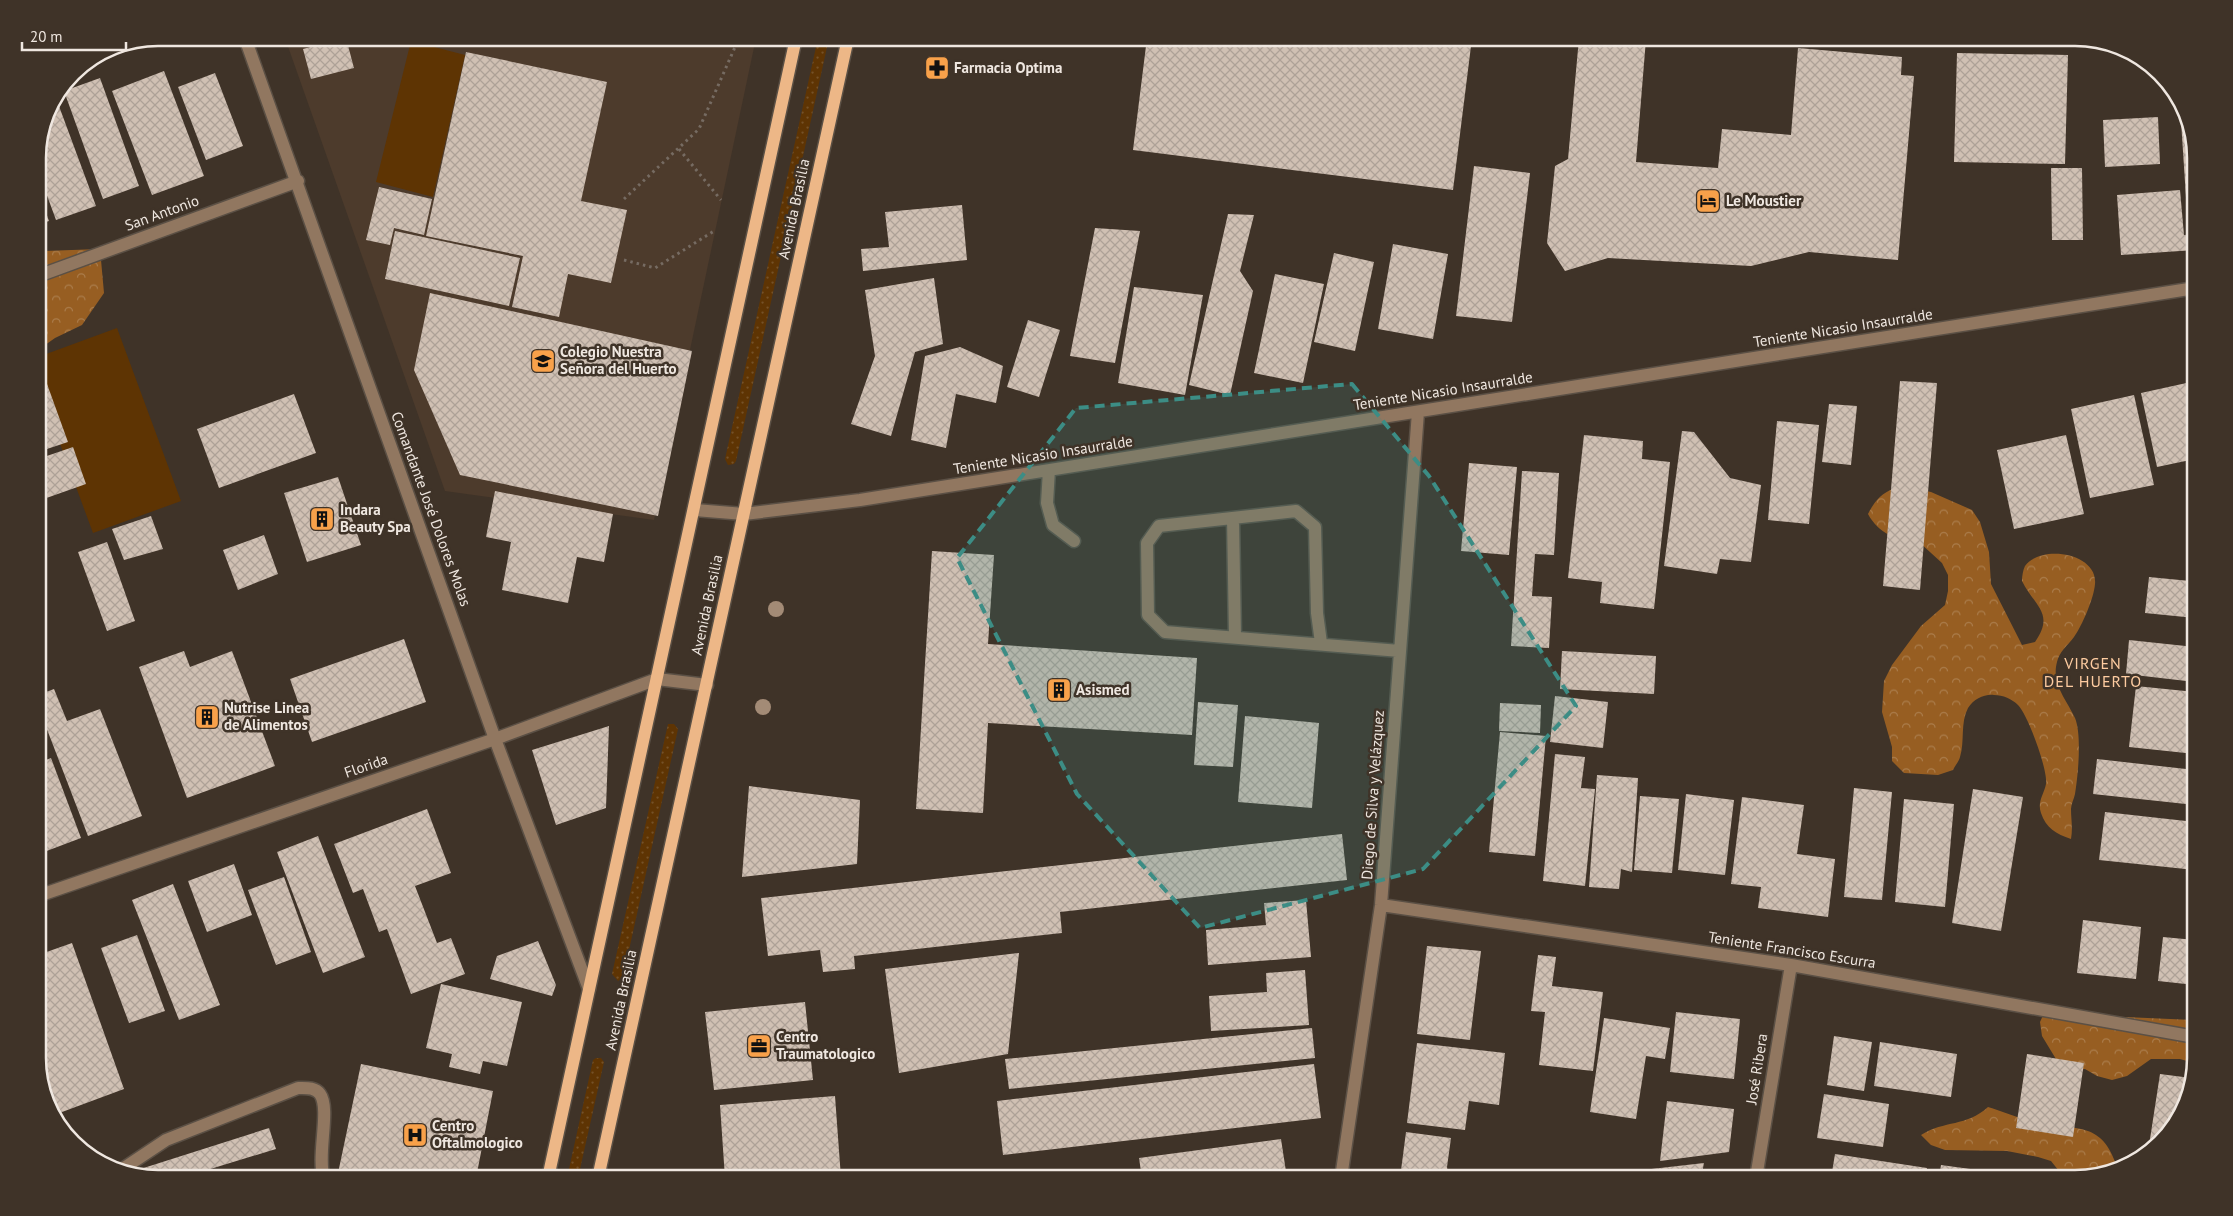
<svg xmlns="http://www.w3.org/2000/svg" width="2233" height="1216" viewBox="0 0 2233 1216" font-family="'PT Sans',sans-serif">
<defs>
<pattern id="grass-dots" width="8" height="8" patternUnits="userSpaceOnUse" patternTransform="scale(1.25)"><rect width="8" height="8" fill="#5e3403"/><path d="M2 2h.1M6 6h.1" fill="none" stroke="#755127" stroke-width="1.8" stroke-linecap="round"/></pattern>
<pattern id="forest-crowns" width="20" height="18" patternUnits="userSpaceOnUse" patternTransform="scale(1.25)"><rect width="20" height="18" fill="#975e22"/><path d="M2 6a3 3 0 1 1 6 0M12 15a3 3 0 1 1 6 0" fill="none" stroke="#ab7d4c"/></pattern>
<pattern id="building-cross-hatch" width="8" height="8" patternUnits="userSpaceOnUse" patternTransform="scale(1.25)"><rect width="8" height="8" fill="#d0c0b3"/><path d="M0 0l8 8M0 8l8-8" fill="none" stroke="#aea197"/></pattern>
</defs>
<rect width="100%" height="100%" fill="#3f3328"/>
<path fill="#4d3b2c" d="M285 38H756L654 520 445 491Z"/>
<path fill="url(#grass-dots)" d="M818 38H829L736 461 734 464 728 465 725 459Z
M668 724H674L678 729 623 977 618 981 612 974Z
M596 1058H601L604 1062 578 1178H567L593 1060Z"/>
<path fill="url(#forest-crowns)" d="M100 249 104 293 82 325 55 338 38 350V254L44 251Z
M1902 486 1931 492 1972 510 1980 522 1989 552 1991 584 2022 645 2035 642C2055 613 2035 607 2022 581 2022 576 2023 570 2025 566 2041 544 2098 553 2095 584 2094 598 2082 626 2074 637 2068 645 2059 652 2057 662 2051 684 2067 700 2075 718 2082 735 2078 776 2075 794 2074 799 2071 804 2071 809 2071 819 2073 828 2071 839 2056 834 2046 828 2041 813 2037 802 2044 794 2046 784 2048 770 2028 715 2018 705 2012 699 2003 695 1994 695 1984 694 1974 699 1968 708 1960 723 1965 741 1960 757 1959 761 1955 766 1953 770L1938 775 1904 773 1892 761V747L1882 712 1884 681 1892 665 1921 626 1945 605 1948 591V575L1942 563 1919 542C1897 541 1878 533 1868 514 1877 497 1884 491 1902 486Z
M2046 1009H2074L2087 1014 2102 1016 2193 1020 2195 1021 2194 1063 2180 1059H2151L2127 1076 2112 1080 2097 1076 2085 1069 2071 1070 2059 1064 2042 1036 2040 1022Z
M1988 1107C2005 1112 2022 1120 2040 1123 2078 1131 2102 1121 2117 1167L2071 1178 2059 1171 2051 1161 2038 1157 2007 1151 1945 1150 1931 1145 1921 1135C1945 1120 1966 1127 1988 1107Z"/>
<path fill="#5e3403" d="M411 41 465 55 433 197 376 182Z
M117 328 181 501 93 533 38 384V357Z"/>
<path fill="url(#building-cross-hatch)" d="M159 38H164L85 65 113 47Z
M346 38 354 68 311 79 303 49Z
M1147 38H1472L1453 190 1133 150Z
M1579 38H1746L1745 47 1646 39 1636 162 1718 168 1722 129 1791 135 1798 48 1902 57 1901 75 1914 76 1898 260 1809 252 1751 266 1608 258 1565 271 1547 243 1555 166 1568 159Z
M466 52 607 82 581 201 627 210 611 283 568 274 559 317 512 307 523 256 426 236Z
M1957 53 2068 55 2065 164 1954 162Z
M164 71 204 176 152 195 112 91Z
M215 73 243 146 206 160 178 87Z
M100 78 139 186 103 199 64 91Z
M56 98 96 206 56 220 38 171V151L47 112Z
M2158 117 2160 164 2105 167 2103 120Z
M2181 121H2185L2195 151V227L2188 228Z
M1474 166 1530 173 1512 322 1456 316Z
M2051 168H2082L2083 240H2052Z
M379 187 432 199 424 235 394 228 390 245 366 240Z
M2180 190 2184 235 2195 234V250L2121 255 2117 195Z
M38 191 49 221 38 225Z
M962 205 967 260 863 271 861 249 889 247 885 212Z
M1228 214 1254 215 1240 271 1253 291 1230 395 1189 385Z
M1095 228 1140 231 1115 363 1070 356Z
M395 231 520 258 509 306 385 279Z
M1393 244 1448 254 1433 339 1378 329Z
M1334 253 1374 262 1355 351 1314 342Z
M1275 274 1324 284 1303 383 1254 373Z
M934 278 943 344 915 352 891 436 851 424 875 356 865 290Z
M1134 287 1203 295 1185 395 1118 383Z
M430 293 692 351 658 516 460 475 414 370Z
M1028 320 1060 330 1039 397 1007 387Z
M960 347 1003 366 996 403 956 394 946 448 911 440 925 356Z
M38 359 68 442 38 452Z
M1900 381 1937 383 1920 590 1883 586Z
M2191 382 2195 400V459L2157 467 2141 393Z
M294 394 316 453 219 488 197 429Z
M2134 395 2154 485 2090 498 2071 409Z
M1829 404 1857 406 1851 465 1822 462Z
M1777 421 1819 425 1809 524 1768 520Z
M1682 431 1694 432 1730 478 1761 485 1751 562 1720 559 1717 574 1664 566Z
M1584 435 1643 441 1642 459 1670 462 1654 609 1600 603 1602 582 1568 578Z
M2066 435 2084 514 2014 529 1997 450Z
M73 447 86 484 38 501V459Z
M1469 463 1517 467 1509 555 1461 551Z
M1522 471 1559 473 1554 555 1535 554 1532 596 1552 597 1549 648 1511 646Z
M338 477 361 545 307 562 284 493Z
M495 491 613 514 604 562 577 557 568 603 502 590 511 542 486 537Z
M151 516 163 549 124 560 112 529Z
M264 535 278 574 238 590 223 550Z
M107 542 135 621 107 631 78 552Z
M932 551 994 555 988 644 1197 658 1192 735 988 723 983 813 916 809Z
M2193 558H2195V618L2145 613 2149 577 2190 581Z
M404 639 426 702 312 742 290 679Z
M2129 640 2195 647V682L2126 674Z
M184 651 190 667 232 651 275 766 187 798 139 667Z
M1562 651 1656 656 1654 694 1560 689Z
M2136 686 2195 692V754L2129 747Z
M54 689 67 721 100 709 142 816 88 836 38 706V695Z
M1555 696 1608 702 1603 748 1550 742Z
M1198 702 1238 705 1233 767 1194 765Z
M1500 703 1541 705 1540 733 1499 731Z
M1245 716 1319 723 1312 808 1238 802Z
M609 726 606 808 556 825 532 750Z
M1500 732 1546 736 1535 856 1489 852Z
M1555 754 1585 757 1581 788 1595 789 1585 886 1543 881Z
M51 758 81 838 44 852 38 835V763Z
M2097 759 2195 770V805L2093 794Z
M1597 775 1638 778 1632 872 1621 869 1619 889 1589 887Z
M749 786 860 800 857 864 742 877Z
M1854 788 1892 792 1882 900 1844 897Z
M1973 789 2023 797 2001 931 1952 923Z
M1686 794 1734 800 1725 875 1678 870Z
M1640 796 1679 799 1672 873 1634 870Z
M1742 797 1804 805 1797 854 1835 859 1828 917 1758 908 1761 887 1731 884Z
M1904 799 1954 804 1945 907 1895 902Z
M427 809 451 873 415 886 437 943 451 938 465 974 411 994 387 929 379 932 363 889 353 893 334 844Z
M2105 812 2195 822V870L2099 860Z
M1342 834 1347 880 1060 912 1062 933 854 956 855 969 823 972 820 950 768 956 761 898Z
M318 836 365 957 323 973 277 852Z
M234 864 252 915 207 932 188 881Z
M284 877 311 952 276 965 248 890Z
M173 884 220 1005 179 1020 132 900Z
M1306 900 1311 957 1208 965 1206 930 1266 925 1264 903Z
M2083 920 2141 927 2136 979 2077 973Z
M137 935 165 1011 129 1023 101 948Z
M2163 937 2195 940V985L2158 981Z
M538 941 556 985 552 996 490 979 497 956Z
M72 943 124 1089 54 1115 38 1066V955Z
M1427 946 1481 951 1470 1040 1417 1034Z
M1019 953 1008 1054 899 1073 885 969Z
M1538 955 1556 957 1552 986 1603 992 1593 1071 1539 1065 1545 1012 1531 1011Z
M1305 970 1309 1025 1211 1031 1209 996 1267 992 1266 973Z
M441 984 522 1002 507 1066 483 1061 480 1074 449 1067 452 1054 426 1048Z
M805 1002 813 1080 714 1090 705 1012Z
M1676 1012 1740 1019 1734 1079 1670 1072Z
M1604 1018 1670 1028 1665 1059 1646 1056 1636 1119 1590 1112Z
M1312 1028 1315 1058 1009 1089 1005 1059Z
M1834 1036 1872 1042 1864 1091 1827 1085Z
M1880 1042 1957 1054 1951 1097 1874 1086Z
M1417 1043 1505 1053 1499 1105 1469 1101 1465 1130 1407 1123Z
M2027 1054 2084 1063 2073 1137 2016 1128Z
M361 1064 493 1091 476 1178H337Z
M1314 1064 1321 1118 1003 1155 997 1101Z
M2160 1074 2191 1078 2183 1111 2156 1140 2150 1139Z
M1824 1094 1889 1104 1883 1147 1817 1138Z
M835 1096 841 1178H725L720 1105Z
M1667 1101 1734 1109 1729 1152 1660 1161Z
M269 1128 276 1149 181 1178H159L131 1172Z
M1406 1132 1451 1138 1447 1167 1449 1178H1400Z
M1281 1139 1287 1178H1142L1139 1158Z
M2148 1141 2154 1142 2147 1150Z
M1835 1154 1927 1168 1925 1178H1831Z
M1704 1163 1701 1178H1581V1177Z
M1941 1165 2007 1174 2006 1178H1939Z"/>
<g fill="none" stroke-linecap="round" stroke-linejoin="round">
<defs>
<path id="minor" d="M245 38 495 739 589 989
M38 276 298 181
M1049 470 1047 503 1053 525 1074 541
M695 510 744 514 860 500 2195 288
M1233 518 1235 637
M1321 643 1317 613 1315 527 1296 511 1159 526 1147 543 1148 615 1165 632 1400 651
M38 896 495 739 657 679 707 685
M1381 905 1791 965 2195 1037
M121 1170 166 1140 298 1088C306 1088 315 1087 320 1094 331 1109 316 1158 324 1178
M1341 1178 1381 905 1418 412
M1756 1178 1791 965"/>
<path id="major" d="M548 1178 796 38
M598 1178 848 38"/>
</defs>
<use href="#minor" stroke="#5b5045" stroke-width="15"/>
<use href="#major" stroke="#5b5045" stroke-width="15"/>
<path stroke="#766b62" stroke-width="3" stroke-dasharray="2.5 4" stroke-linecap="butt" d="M535 38 536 43
M679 149 721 200
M624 199 699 129 739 38
M624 260 655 268 714 231"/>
<use href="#minor" stroke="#917760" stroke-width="12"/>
<use href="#major" stroke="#edb787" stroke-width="12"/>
</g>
<g fill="#a38b76">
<circle cx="776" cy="609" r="8"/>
<circle cx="763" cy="707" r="8"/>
</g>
<path fill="#3c8d85" fill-opacity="0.2" stroke="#3c8d85" stroke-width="4" stroke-dasharray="10 6" stroke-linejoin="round" d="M1352 384 1429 476 1576 706 1423 869 1200 928 1077 794 957 558 1076 408Z"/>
<defs>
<symbol id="pharmacy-square" viewBox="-11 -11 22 22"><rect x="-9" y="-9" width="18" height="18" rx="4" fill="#f8a14a" stroke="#3f3328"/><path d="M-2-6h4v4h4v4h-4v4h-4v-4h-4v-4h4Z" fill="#111"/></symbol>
<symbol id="hotel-square" viewBox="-11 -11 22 22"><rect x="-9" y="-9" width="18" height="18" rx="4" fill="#f8a14a" stroke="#3f3328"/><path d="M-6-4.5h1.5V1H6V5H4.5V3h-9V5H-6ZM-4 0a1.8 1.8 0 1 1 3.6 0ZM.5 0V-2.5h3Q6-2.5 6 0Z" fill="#111"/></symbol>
<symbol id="school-square" viewBox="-11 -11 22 22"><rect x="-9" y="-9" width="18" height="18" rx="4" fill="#f8a14a" stroke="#3f3328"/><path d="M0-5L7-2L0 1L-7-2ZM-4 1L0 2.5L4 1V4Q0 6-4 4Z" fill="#111"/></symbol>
<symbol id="building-square" viewBox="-11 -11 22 22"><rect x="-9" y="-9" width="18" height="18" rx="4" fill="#f8a14a" stroke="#3f3328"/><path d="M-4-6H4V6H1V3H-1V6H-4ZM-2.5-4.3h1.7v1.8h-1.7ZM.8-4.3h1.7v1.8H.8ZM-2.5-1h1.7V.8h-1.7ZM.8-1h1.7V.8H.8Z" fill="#111"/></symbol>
<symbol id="office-square" viewBox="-11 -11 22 22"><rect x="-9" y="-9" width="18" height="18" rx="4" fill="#f8a14a" stroke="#3f3328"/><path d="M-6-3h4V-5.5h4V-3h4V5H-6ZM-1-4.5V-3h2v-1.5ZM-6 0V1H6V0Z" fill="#111"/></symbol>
<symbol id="hospital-square" viewBox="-11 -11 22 22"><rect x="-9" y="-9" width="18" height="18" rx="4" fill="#f8a14a" stroke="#3f3328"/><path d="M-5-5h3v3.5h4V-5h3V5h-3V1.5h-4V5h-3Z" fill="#111"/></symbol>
</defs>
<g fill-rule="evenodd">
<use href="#pharmacy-square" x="923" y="54" width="28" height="28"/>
<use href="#hotel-square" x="1694" y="187" width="28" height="28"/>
<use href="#school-square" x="529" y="347" width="28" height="28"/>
<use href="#building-square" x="308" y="505" width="28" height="28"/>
<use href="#building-square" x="1045" y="676" width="28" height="28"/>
<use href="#building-square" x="193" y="703" width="28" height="28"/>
<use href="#office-square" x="745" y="1032" width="28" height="28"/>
<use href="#hospital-square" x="401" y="1121" width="28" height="28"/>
</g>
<g text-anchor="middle" stroke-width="5" stroke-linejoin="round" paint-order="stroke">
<g font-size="15" font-weight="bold" fill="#efe7e0" stroke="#3f3328" text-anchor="start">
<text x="954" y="73">Farmacia Optima</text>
<text x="1726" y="206">Le Moustier</text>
<text x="560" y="357">Colegio Nuestra<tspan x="560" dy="17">Señora del Huerto</tspan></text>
<text x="340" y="515">Indara<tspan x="340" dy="17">Beauty Spa</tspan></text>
<text x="1076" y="695">Asismed</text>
<text x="224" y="713">Nutrise Linea<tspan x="224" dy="17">de Alimentos</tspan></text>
<text x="776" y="1042">Centro<tspan x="776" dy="17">Traumatologico</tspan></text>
<text x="432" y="1131">Centro<tspan x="432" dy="17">Oftalmologico</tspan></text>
</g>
<g font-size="15" fill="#efe7e0" stroke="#3f3328">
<text transform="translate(794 209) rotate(-78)" y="5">Avenida Brasilia</text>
<text transform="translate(162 213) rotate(-20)" y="5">San Antonio</text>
<text transform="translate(1843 328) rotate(-9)" y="5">Teniente Nicasio Insaurralde</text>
<text transform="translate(1443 391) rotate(-9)" y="5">Teniente Nicasio Insaurralde</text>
<text transform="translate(1043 455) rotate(-9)" y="5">Teniente Nicasio Insaurralde</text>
<text transform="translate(431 509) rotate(70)" y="5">Comandante José Dolores Molas</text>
<text transform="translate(707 605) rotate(-78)" y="5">Avenida Brasilia</text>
<text transform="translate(366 766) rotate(-19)" y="5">Florida</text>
<text transform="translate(1373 795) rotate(-86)" y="5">Diego de Silva y Velázquez</text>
<text transform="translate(1792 950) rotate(9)" y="5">Teniente Francisco Escurra</text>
<text transform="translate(621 1000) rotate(-78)" y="5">Avenida Brasilia</text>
<text transform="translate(1757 1069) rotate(-81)" y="5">José Ribera</text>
</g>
<g font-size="16" letter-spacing="1" fill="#fecca1" stroke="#3f3328">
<text x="2093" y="669">VIRGEN<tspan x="2093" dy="18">DEL HUERTO</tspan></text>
</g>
</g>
<path d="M0 0H2233V1216H0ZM158 46H2075A112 112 0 0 1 2187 158V1058A112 112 0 0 1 2075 1170H158A112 112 0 0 1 46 1058V158A112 112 0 0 1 158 46Z" fill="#3f3328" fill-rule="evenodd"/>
<path fill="none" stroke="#efe7e0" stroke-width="2.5" d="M158 46H2075A112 112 0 0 1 2187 158V1058A112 112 0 0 1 2075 1170H158A112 112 0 0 1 46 1058V158A112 112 0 0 1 158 46Z"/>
<path d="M22 42v8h104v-8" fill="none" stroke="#efe7e0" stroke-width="2.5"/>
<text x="30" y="42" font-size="15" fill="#efe7e0" stroke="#3f3328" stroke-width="4" paint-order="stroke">20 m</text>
</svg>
